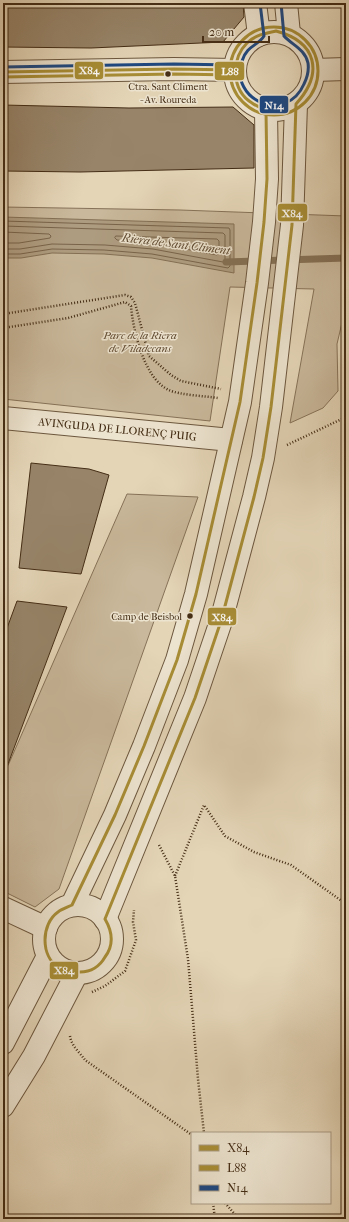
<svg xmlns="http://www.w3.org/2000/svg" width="349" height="1222" viewBox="0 0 349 1222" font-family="'IM FELL French Canon',serif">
<rect width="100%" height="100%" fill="#e4d5b7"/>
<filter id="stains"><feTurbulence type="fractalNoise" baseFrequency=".005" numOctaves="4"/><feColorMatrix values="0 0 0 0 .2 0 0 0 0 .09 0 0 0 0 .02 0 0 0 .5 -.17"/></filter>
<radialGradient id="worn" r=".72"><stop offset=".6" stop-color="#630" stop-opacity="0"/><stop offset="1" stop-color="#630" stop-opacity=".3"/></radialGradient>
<path fill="#c9b89b" stroke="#867258" d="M3 207 180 210 346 216V310L344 314 337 344 338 391 323 408 290 423 314 289 230 287 210 421 3 399Z
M127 494 198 497 59 889 35 907 3 891V777Z"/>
<path fill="#ae9c80" stroke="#847055" d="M3 217 234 224V273L152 258 104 254 52 253 21 258H3Z"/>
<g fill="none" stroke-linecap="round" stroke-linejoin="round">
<path stroke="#79644a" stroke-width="1" d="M3 221 229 228 230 230V266L228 268 152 254 104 250 52 249 20 254H3
M3 226 223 233 225 235V260L223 262 153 249 105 245 52 244 20 249H3
M3 232 49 234 51 236 50 238 19 243H3
M116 236 217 239 219 241V253L217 255 154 243 117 240 115 238Z"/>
<path stroke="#847055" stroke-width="7" d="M226 262 346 258"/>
</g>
<path fill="#978469" stroke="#442d15" d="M3 3H243L244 17 223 42 91 48 3 47Z
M3 105 129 108 233 107 254 125V168L80 172 3 171Z
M31 463 89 469 109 475 81 574 19 568Z
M17 601 67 607 5 772H3V639Z"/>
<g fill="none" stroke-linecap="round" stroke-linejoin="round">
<defs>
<g id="minor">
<path d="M255 3 259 35"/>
<path d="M286 3 289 34"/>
<circle cx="274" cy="71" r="39"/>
<path d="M314 70 346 69"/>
<path d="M3 72 174 69 235 70"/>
<path id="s1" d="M3 418 231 440"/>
<path d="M72 905 115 815 144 746 177 660 196 594 240 402 257 283 264 222 267 179 266 110"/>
<circle cx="78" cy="939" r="34"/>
<path d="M3 908 46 928"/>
<path d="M105 919 195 698 221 621 254 497 263 458 271 407 292 225 296 104"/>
<path d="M3 1043 48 956"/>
<path d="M3 1106 34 1056 77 973"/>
</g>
</defs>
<use href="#minor" stroke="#6c573e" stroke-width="24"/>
<path stroke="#442d15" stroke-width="2.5" stroke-dasharray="1 2" stroke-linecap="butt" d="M3 314 125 295 131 297 135 303 149 356 171 375 181 381 221 389
M3 328 68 318 125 302 131 306C133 330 144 379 169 390 179 395 205 396 218 398
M287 445 346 417
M159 845 175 876 188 959 198 1079 204 1133
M175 876 204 805 225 836 254 852 291 865 346 904
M92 992 105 986 125 971 136 940 133 922 134 910
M70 1036C71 1045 80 1053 85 1060L192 1135
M3 1134 7 1127
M213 1203 215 1219
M225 1203 239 1219"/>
<use href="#minor" stroke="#ede4d0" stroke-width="22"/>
<defs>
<path id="bus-1" d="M276 31C317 42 324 73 296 104L292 225 271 407 263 458 254 497 221 621 195 698 105 919C112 931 114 945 105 957 100 966 91 972 80 972 72 972 66 972 59 968 40 956 41 924 58 912 62 909 68 907 72 905L115 815 144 746 177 660 196 594 240 402 257 283 264 222 267 179 266 110C261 108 256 106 252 103 231 90 231 59 247 43 255 35 266 33 276 31Z
M3 72 174 69 235 70"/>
<path id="bus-2" d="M230 71a44 44 0 1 1 88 0a44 44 0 1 1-88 0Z
M3 77 174 74 235 75"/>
<path id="bus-3" d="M260 3 264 36C258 46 247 45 242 61 229 100 286 125 304 84 307 78 309 70 308 63 305 49 292 45 284 36L281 3
M3 67 174 64 235 65"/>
</defs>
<use href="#bus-1" stroke="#ede4d0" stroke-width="6"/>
<use href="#bus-2" stroke="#ede4d0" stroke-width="6"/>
<use href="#bus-3" stroke="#ede4d0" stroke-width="6"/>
<use href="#bus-1" stroke="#a88d35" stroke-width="3"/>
<use href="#bus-2" stroke="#a88d35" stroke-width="3"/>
<use href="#bus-3" stroke="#1c4883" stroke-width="3"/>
</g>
<g fill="#442d15" stroke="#ede4d0" stroke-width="1.5">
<circle cx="168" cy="74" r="3.5"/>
<circle cx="190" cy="616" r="3.5"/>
</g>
<g text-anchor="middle" stroke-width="3" stroke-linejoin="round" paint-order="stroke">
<g font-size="10" fill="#442d15" stroke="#ede4d0">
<text x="168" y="90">Ctra. Sant Climent<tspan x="168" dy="13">- Av. Roureda</tspan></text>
<text x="182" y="620" text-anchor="end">Camp de Beisbol</text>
</g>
<g font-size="11" font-style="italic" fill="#5f4930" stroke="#ede4d0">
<text x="140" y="339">Parc de la Riera<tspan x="140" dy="13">de Viladecans</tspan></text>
</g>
<g font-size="11" fill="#442d15" stroke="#ede4d0">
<text dy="4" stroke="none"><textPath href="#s1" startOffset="115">AVINGUDA DE LLORENÇ PUIG</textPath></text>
</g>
<g font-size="12" font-style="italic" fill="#5e4930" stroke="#ede4d0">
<text transform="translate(176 244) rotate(7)" y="4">Riera de Sant Climent</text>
</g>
</g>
<g stroke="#ede4d0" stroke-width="1.5">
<rect x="74" y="61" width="30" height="19" rx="4" fill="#a88d35"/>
<rect x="214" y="61" width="31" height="20" rx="4" fill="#a88d35"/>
<rect x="259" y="95" width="30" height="19" rx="4" fill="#1c4883"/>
<rect x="277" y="203" width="31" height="19" rx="4" fill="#a88d35"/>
<rect x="207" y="607" width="30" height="19" rx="4" fill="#a88d35"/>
<rect x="49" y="961" width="30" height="19" rx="4" fill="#a88d35"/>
</g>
<g font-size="11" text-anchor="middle" font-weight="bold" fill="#fff">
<text x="89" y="74">X84</text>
<text x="230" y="75">L88</text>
<text x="274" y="109">N14</text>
<text x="292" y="217">X84</text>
<text x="222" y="621">X84</text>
<text x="64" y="974">X84</text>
</g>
<rect width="349" height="1222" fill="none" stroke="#e4d5b7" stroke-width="16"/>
<rect x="4" y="4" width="341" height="1214" fill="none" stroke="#442d15" stroke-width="2"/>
<rect x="8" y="8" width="333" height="1206" fill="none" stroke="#442d15"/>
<rect x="191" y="1132" width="140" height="72" fill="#ede4d0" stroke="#a99b85"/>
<rect x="199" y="1145" width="20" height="6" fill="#a88d35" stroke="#a99b85"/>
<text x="227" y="1152" font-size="12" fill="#442d15">X84</text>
<rect x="199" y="1165" width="20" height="6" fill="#a88d35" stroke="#a99b85"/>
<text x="227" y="1172" font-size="12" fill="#442d15">L88</text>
<rect x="199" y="1185" width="20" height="6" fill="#1c4883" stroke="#a99b85"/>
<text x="227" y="1192" font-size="12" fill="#442d15">N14</text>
<path d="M203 36v6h66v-6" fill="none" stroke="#442d15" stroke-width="2"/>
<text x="209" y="36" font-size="12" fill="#442d15" stroke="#ede4d0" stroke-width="3" paint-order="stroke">20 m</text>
<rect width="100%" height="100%" filter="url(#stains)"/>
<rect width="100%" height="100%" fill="url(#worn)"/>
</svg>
